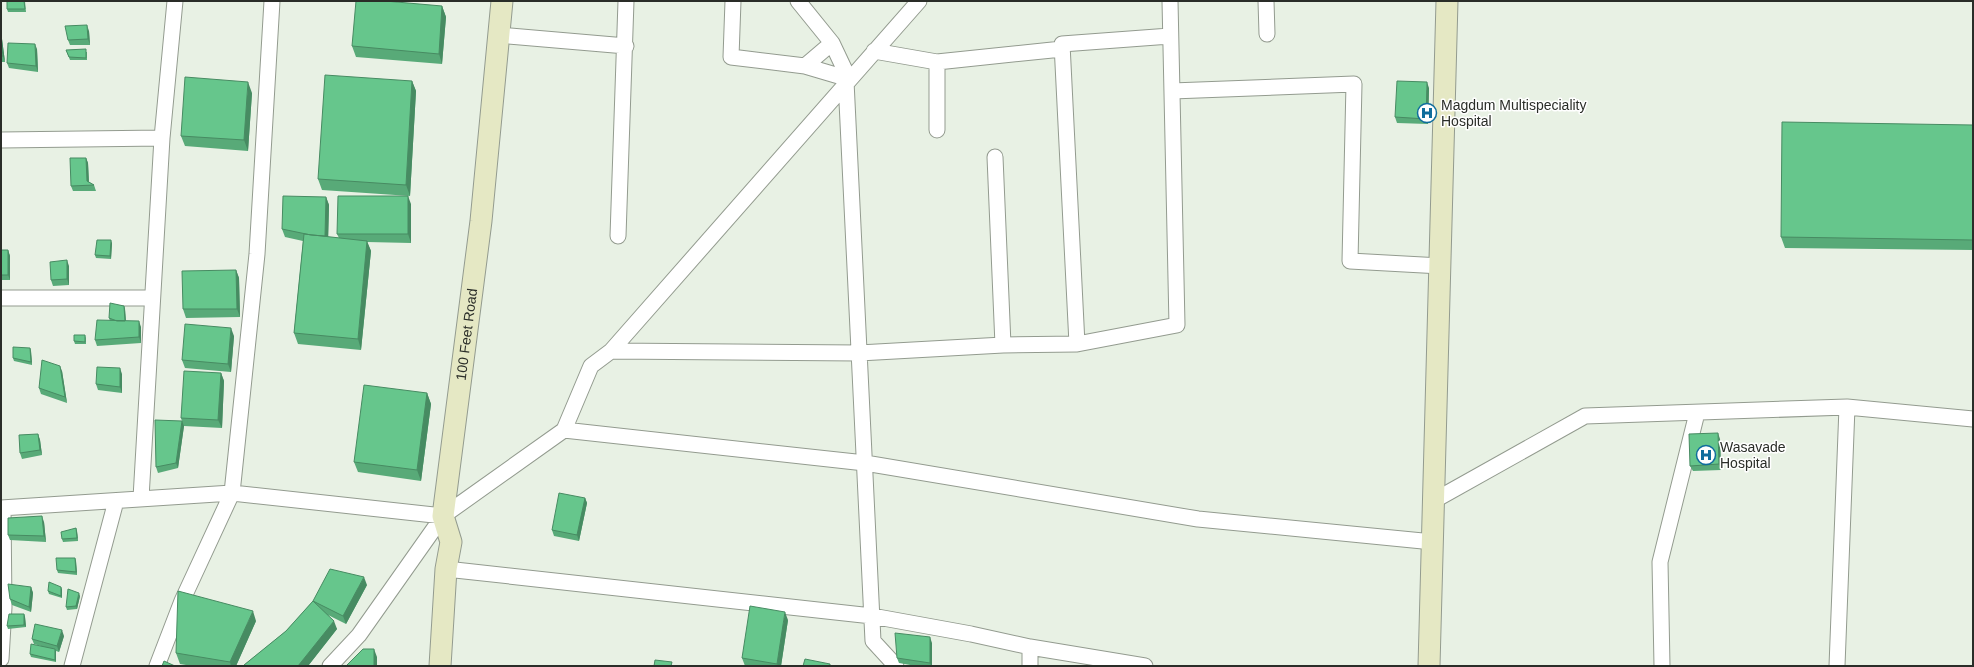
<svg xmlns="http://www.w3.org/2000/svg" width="1974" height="667" viewBox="0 0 1974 667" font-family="Arial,sans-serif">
<rect width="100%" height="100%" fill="#e8f1e4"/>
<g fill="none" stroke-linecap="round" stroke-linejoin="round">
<defs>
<path id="street" d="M733 1 731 57 805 66 832 43
M798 1 832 43 849 79
M1266 1 1267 34
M498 35 626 46
M874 51 937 62 1062 49
M805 66 849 79
M846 81 873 641 896 666
M1172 91 1354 84 1350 261 1441 266
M937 130V62
M1 140 162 138
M995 157 1003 345
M618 236 626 1
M1 298H152
M1077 344 1062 44 1170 36
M611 351 859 353 1003 345 1077 344 1177 325 1170 1
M564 430 865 463 1198 519 1433 542
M141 498 162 138 175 1
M1435 500 1585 416 1847 407 1973 419
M1 508 232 493 443 516
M446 569 872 616 971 634 1030 647 1145 666
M1 659 4 607 3 508
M72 666 116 501
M157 666 182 601 232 493 257 254 272 1
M330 666 359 635 443 516 564 430 591 366 611 351 919 1
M1030 666V647
M1662 666 1660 562 1697 413
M1837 666 1847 407"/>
<g id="secondary">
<path id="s1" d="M440 666 446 569 451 542 443 516 481 221 502 1"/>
<path d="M1429 666 1447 1"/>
</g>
</defs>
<use href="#street" stroke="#939b8f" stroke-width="17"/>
<use href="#secondary" stroke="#939b8f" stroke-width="23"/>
<use href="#street" stroke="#fff" stroke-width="15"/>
<use href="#secondary" stroke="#e5e8c4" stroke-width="21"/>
</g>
<path fill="#58aa78" d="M7 1H25L26 12H8L7 9Z
M442 6 446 17 442 64 356 57 352 46Z
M89 31 90 45H70L68 40Z
M1 36 2 39 5 62H1Z
M37 49 38 72 9 68 7 63Z
M66 50 87 52V60H70Z
M412 81 416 91 410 196 322 190 318 179Z
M1429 88 1428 124 1397 123 1395 117Z
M252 93 248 151 185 146 181 136Z
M1973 125V250L1785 248 1781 237Z
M86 158 88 163 89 182 94 185 96 191H73L71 186Z
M326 197 329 205 328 237 339 238 337 234 411 204V243L367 242 371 251 361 350 298 344 294 333 303 241 285 237 282 229Z
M112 243 111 259 96 258 95 255Z
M1 250H8L10 256V280H1Z
M69 266V285L53 286 51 280Z
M236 270 239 278 240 317 186 318 183 309Z
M124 306 125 309 126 321 141 327V343L97 346 95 340 110 321 109 318Z
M85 335 86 338V344H75L74 341Z
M234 336 231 372 185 368 182 360Z
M30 348 31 351 32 365 14 361 13 358Z
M62 371 67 403 41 394 39 388Z
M221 373 224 381 222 428 184 426 178 468 158 473 156 467 182 421 181 418Z
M122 374V393L98 390 96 384Z
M427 393 431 404 421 481 358 472 354 462Z
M38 434 40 440 42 455 22 459 20 453Z
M1720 439 1721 470 1693 471 1690 466Z
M585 498 587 503 579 541 554 536 552 530Z
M44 522 46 542 10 540 8 535Z
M76 528 77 531 78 541 63 542 62 539Z
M75 558 76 561 77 575 58 573 57 570Z
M367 585 346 624 328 615 337 629 308 666H244V665L286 631 313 601Z
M31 587 33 593 31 612 12 605 10 599Z
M61 587 62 590V598L49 594 48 591Z
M80 596 77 609 67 610 66 607Z
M24 614 25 617 26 627 8 629 7 626Z
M788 620 781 666H745L742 658Z
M256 621 236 666H192L180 664 176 653Z
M64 636 59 652 56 651V662L31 657 30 654 41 646 34 644 32 639Z
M932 643V666H916L899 663 897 658Z"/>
<path fill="#478b62" d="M442 6 446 17 442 64 439 54Z
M87 25 89 31 90 45 88 39Z
M1 36 2 39 5 62 3 56Z
M35 44 37 49 38 72 36 66Z
M412 81 416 91 410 196 406 185Z
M248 82 252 93 248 151 244 140Z
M1427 82 1429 88 1428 124 1426 119Z
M86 158 88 163 89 185 87 181Z
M408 196 411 204V243L408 234Z
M326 197 329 205 328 246 325 238Z
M111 240 112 243 111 259 110 256Z
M367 241 371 251 361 350 358 339Z
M8 250 10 256V280L8 275Z
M67 260 69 266V285L67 279Z
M236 270 239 278 240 317 237 309Z
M1 305 2 308V319L1 316Z
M124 306 125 309 126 326 125 323Z
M139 321 141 327V343L139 337Z
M231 328 234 336 231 372 228 364Z
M30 348 31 351 32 365 31 362Z
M60 366 62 371 67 403 65 397Z
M120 368 122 374V393L120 387Z
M221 373 224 381 222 428 218 420Z
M427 393 431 404 421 481 417 470Z
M182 421 184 426 178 468 176 463Z
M1718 433 1720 439 1721 470 1719 464Z
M38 434 40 440 42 455 40 450Z
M585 498 587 503 579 541 577 535Z
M42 516 44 522 46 542 44 536Z
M76 528 77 531 78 541 77 538Z
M75 558 76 561 77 575 76 572Z
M364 577 367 585 346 624 343 616Z
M31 587 33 593 31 612 29 607Z
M61 587 62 590V598L61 596Z
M79 593 80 596 77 609 76 606Z
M253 611 256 621 236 666H231L230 662Z
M785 612 788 620 781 666H778L777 664Z
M24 614 25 617 26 627 24 625Z
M334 621 337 629 308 666H298Z
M62 630 64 636 59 652 57 646Z
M930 637 932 643V666H931L930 663Z
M55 649 56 652V662L55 660Z
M374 649 377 657V666H374Z"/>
<path fill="#66c68c" stroke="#478b62" d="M7 1H24L25 9H7Z
M356 1H385L442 6 439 54 352 46Z
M87 25 88 39 68 40 65 26Z
M1 41 3 56H1Z
M8 43 35 44 36 66 7 63Z
M86 49V58L69 57 66 50Z
M325 75 412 81 406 185 318 179Z
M185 77 248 82 244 140 181 136Z
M1397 81 1427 82 1426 119 1395 117Z
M1782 122 1973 125V240L1781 237Z
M70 158H86L87 181 94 185 71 186Z
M283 196 326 197 325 236 311 235 282 229Z
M338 196H408V234H337Z
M304 234 367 241 358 339 294 333Z
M97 240H111L110 256 95 255Z
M1 250H8V275H1Z
M67 260V279L51 280 50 262Z
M236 270 237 309H183L182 271Z
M110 303 124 306 125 321H117L109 318Z
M97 320 139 321V337L95 340Z
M185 324 231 328 228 364 182 360Z
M74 335H85V342L74 341Z
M13 347 30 348 31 362 13 358Z
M42 360 60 366 65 397 39 388Z
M97 367 120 368V387L96 384Z
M184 371 221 373 218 420 181 418Z
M364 385 427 393 417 470 354 462Z
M155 420 182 421 176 463 156 467Z
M1718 433 1719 464 1690 466 1689 434Z
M38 434 40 450 20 453 19 435Z
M559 493 585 498 577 535 552 530Z
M42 516 44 536 8 535V518Z
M76 528 77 538 62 539 61 532Z
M56 558H75L76 572 57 570Z
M330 569 364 577 343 616 313 601Z
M49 582 61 587V596L48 591Z
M8 584 31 587 29 607 10 599Z
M68 589 79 593 76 606 66 607Z
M178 591 253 611 230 662 176 653Z
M313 601 334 621 298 666H245L244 665 286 631Z
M750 606 785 612 777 664 742 658Z
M9 614H24V625L7 626Z
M35 624 62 630 57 646 32 639Z
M895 633 930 637V663L897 658Z
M31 644 55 649V660L30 654Z
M363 649H374V666H346Z
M805 659 830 664V666H803Z
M655 660 672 662 671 666H654Z
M164 661 175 666H162Z"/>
<defs>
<symbol id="hospital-ring" viewBox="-11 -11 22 22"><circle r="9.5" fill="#fff" stroke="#0f6d9c" stroke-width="1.5"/><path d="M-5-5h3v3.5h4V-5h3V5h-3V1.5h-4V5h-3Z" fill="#0f6d9c"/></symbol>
</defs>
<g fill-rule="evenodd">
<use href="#hospital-ring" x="1416" y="102" width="22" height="22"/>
<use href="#hospital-ring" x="1695" y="444" width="22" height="22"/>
</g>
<g text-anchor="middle" stroke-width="3" stroke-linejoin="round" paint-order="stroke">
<g font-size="14" fill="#2a2d28" stroke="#fff" text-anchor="start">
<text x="1441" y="110">Magdum Multispeciality<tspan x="1441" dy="16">Hospital</tspan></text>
<text x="1720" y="452">Wasavade<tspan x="1720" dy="16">Hospital</tspan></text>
</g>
<g font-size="14" fill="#2a2d28" stroke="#fff">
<text dy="5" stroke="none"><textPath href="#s1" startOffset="335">100 Feet Road</textPath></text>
</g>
</g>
<rect width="1974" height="667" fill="none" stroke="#2a2d28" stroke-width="4"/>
</svg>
